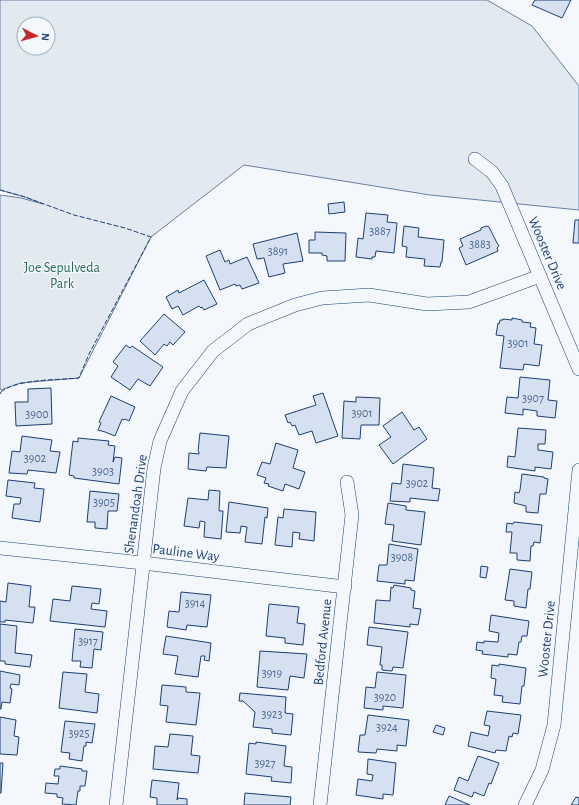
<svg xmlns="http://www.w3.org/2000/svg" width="579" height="805" viewBox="0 0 579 805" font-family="'Alegreya Sans',sans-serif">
<rect width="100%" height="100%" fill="#f4f7fb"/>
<path fill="#e3e9f0" stroke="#687fa3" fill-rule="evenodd" d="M0 0H487L532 26 579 86V210L430 195 244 165 151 237 79 378 20 383 1 390 0 388V195L21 198 43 204 25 197 0 190ZM24 24H48V48H24Z"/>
<path fill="#d5e0f0" stroke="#1d3f73" d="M535 0H571L562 18 532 5Z
M344 202 345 212 329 214 328 204Z
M366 213 388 215 387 222 397 223 394 253 376 251 375 257H372V259L356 257 358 238 363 239Z
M575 220H579V243H573Z
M404 226 419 228 418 237 444 240 442 262H441L440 267 424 266 425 259 406 257 407 247 402 246Z
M486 226 489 227 497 243 499 246 497 248 498 251 466 265 459 248 463 246 460 239 481 230V228Z
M315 232 346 233 345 261H327V256L322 255V253H309V240H315Z
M297 233 303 261 283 264 285 273 269 277 264 258 257 259 253 244Z
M220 250 225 262 229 260 230 264 247 257 259 283 242 289 240 285 236 286 235 284 220 290 206 256Z
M204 280 217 304 204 310 202 307 201 308 199 306 183 315 178 306 172 309 166 297 178 290 179 293Z
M164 314 185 332 173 345 170 342 167 346 164 344 155 355 140 341Z
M512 318 522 320V322L531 323 530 327 536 328 534 344 542 345 539 366 524 364 523 370 500 368 504 336 496 335 498 323 499 324 500 320H503V319L512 320Z
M126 345 130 348 132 346 163 367 150 386 138 379 130 390 111 377 118 366 113 362Z
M520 377 550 380 548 400 557 401 555 418 537 416V411L523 409V415L505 413 507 397 518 398Z
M51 388 52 424 16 426 15 402H28V389Z
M323 393 338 436 316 443 312 431 299 435 295 425 292 426 290 422 288 423 285 415 316 405 313 396Z
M111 396 135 407 129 421 125 419 124 420 122 419 115 436 105 432 98 430 101 423 99 422Z
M356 397 380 398 379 425H361L360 439 342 438 344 401 356 402Z
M402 412 414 430 419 427 427 439 393 464 379 445 391 437 383 426Z
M518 428 546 430 545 444H538V450L553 452 551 469 535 467V471L507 467 508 456 515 457Z
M200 433 229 436 226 468 207 467 206 471 188 469 189 453 199 454V452L198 451Z
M22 436 52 440 50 451 60 452 56 473 28 470 27 474 9 473 12 451 20 452Z
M78 438 109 441 108 445 115 446 113 462 115 457 122 458 119 484 74 478V476L69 475 73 441 78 442Z
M276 443 298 450 293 468 305 472 299 489 285 484 283 491 268 486 269 484 264 483 266 478 257 475 262 462 270 464Z
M403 464 434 468 432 488 440 489 438 501 410 498V502L390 501 392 483 401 484Z
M522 474 544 477V478L548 479 546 494H540L538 513 526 512V506L514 503 515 492 519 493 520 490Z
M8 480 35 483 34 488 44 489 40 522 12 518 14 504H20L21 498 6 496Z
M209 490 220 491 219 511H223L221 539 204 537 205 522 200 521 199 528 184 526 188 498 208 500Z
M90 491 119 494 117 511H108L107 529 95 528V522H87Z
M229 502 268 508 267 518 265 517 262 544 245 542 247 527 241 526 240 533 226 532Z
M388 503 406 506V510L425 512 421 545 392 541 394 525 385 524Z
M284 509 316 512 314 541 299 539 300 533 293 532 292 547 275 545 278 517 283 518Z
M514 522 542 525 540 543 534 542 533 546H531L530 561 517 560V553H510L512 532H506L507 523 513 524Z
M389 544 418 549 414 581 405 580V584L377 581 379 565H387Z
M481 566 488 567 486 578 480 577Z
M510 569 532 572 530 589H528L526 608 514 606V601L505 600Z
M8 583 31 586 29 607H35L33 623 5 620V622H0V601L6 602Z
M394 585 411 588V590L415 591 413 608 421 609 418 625 410 624V627L374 623 376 600 390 601 391 587 393 588Z
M72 586 101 589 99 604 92 603 91 609 107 611 105 627 50 621 53 599 70 601Z
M181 592 211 595 207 627 187 625 186 630 167 627 169 611 179 612Z
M269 604 299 607 297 623 305 624 303 645 285 643V638L266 636Z
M491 615 529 621 527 636H522L521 642H519L517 655 508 654V657L482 654 483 651 476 650 477 642 484 643V641L498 642 499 633 489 631Z
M0 624 17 626 15 653 32 655 30 667 5 664V661H0Z
M369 627 408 632 403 668 393 667 392 671 382 670V665H380L382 647 367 645Z
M75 629 103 632 101 650 94 649 92 668 80 667 81 661H72Z
M166 636 211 643 209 661 204 660 205 656H201L198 677 175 674 178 656 163 654Z
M260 651 307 654 304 678 290 676 288 690 257 687Z
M499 664 526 668 524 686H522L520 704 502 702 503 696 494 695 496 679 491 678 492 665 499 666Z
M0 671 20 675 19 685 11 684 10 688 12 689 10 703 2 702 1 709H0Z
M63 672 87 674 85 692 99 694 97 713 59 708Z
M377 672 406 675 403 708 383 706V710L364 708 366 687 375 688Z
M162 685 186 687V692L200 693 196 725 166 722 168 706 160 705Z
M240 693 286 697 285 713 293 714 291 735 272 733V729L253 727 255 712 243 701H239Z
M487 711 521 715 518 734 513 733 512 737 509 736 506 751 496 750 495 753 468 746 471 732 488 736 490 726 484 725Z
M368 715 409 720 406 746 397 745V751L377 749 376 753 358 752 360 735H365Z
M0 717 16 720 14 736 19 737 17 755 0 754Z
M65 721 95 724 92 743 86 742V746H84L82 761 69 759 70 753 61 752Z
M436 725 445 728 443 735 433 732Z
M170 734 193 736 191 755 200 756 198 773 153 769 155 746 168 747Z
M256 742 286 746 284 766 292 767 291 783 271 781 272 777 246 774 249 743 256 744Z
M478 756 499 763 491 784 489 783 484 796 474 792 472 797 454 790 459 777 468 781Z
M368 759 396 763 393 795 383 794V799L356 795 358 779 372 781 373 775 367 774Z
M0 763H3L1 793H0Z
M60 766 82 769V771H87L85 786H80V791H78L76 805 62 804 63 798 57 797V794L45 793 46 783 58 784 59 776H54L55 769H60Z
M152 780 179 783 177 800 178 798 187 799V805H157V798L150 797Z
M245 793 291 797 290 805H244Z
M449 796 470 805H445Z
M576 797 579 798V805H571Z"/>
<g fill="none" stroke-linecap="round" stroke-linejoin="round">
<defs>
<path id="minor" d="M475 159 492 172 502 186 579 369
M0 548 143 563 345 587
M116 805 154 468 160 441 182 391 213 351 248 324 295 305 322 298 369 295 427 304 469 302 540 276
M320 805 352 515 347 482
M525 805 542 770 554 725 579 470"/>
</defs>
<use href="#minor" stroke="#1d3f73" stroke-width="14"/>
<use href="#minor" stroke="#f4f7fb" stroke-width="13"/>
<path stroke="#1d3f73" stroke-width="1" stroke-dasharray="5 2" stroke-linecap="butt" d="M0 190 25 197 74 215 125 228 151 237 89 354 79 378C58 380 16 379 1 392V394L0 392"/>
</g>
<g text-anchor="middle" stroke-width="3" stroke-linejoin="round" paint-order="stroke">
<g font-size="12" fill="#4b6792">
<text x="380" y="235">3887</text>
<text x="480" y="248">3883</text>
<text x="278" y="255">3891</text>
<text x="518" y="347">3901</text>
<text x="533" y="402">3907</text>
<text x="362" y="417">3901</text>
<text x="37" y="418">3900</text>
<text x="35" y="462">3902</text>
<text x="103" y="475">3903</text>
<text x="417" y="487">3902</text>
<text x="104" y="506">3905</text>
<text x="402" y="561">3908</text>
<text x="195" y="607">3914</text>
<text x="88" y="645">3917</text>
<text x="272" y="677">3919</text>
<text x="385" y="701">3920</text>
<text x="272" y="718">3923</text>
<text x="387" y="731">3924</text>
<text x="79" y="737">3925</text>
<text x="265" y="767">3927</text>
</g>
<g font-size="14" fill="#1d3f73" stroke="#f4f7fb">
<text transform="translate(548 253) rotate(67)" y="5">Wooster Drive</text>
<text transform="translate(135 504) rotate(-82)" y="5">Shenandoah Drive</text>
<text transform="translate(186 552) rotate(7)" y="5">Pauline Way</text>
<text transform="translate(546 639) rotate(-84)" y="5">Wooster Drive</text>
<text transform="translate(322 642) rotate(-84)" y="5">Bedford Avenue</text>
</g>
<g font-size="14" fill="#2c6c60" stroke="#f4f7fb">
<text x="62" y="272">Joe Sepulveda<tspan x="62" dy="16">Park</tspan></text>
</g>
</g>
<g transform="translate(36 36) rotate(96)"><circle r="19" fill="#f4f7fb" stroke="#9eadc5"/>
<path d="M0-3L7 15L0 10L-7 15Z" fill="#c62828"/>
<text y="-6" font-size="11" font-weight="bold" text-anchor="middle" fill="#1d3f73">N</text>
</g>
</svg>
